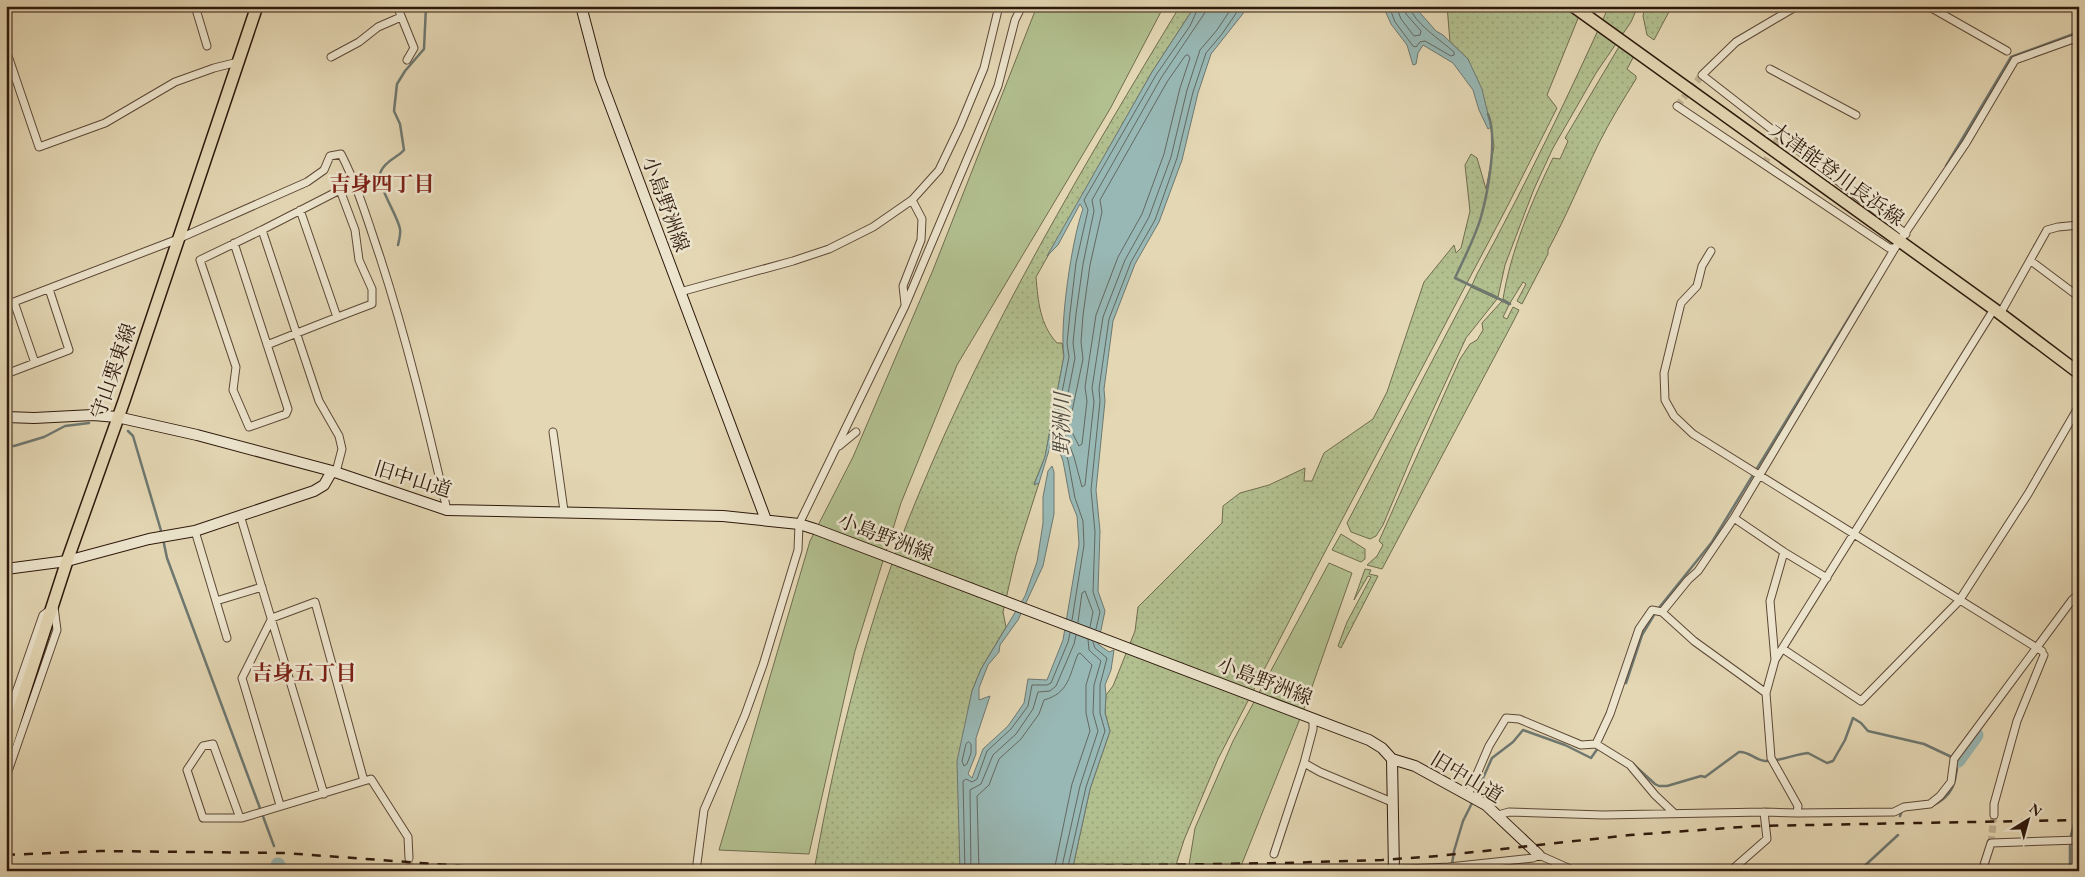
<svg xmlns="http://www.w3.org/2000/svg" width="2085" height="877" viewBox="0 0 2085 877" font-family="'EB Garamond','Noto Serif JP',serif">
<defs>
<pattern id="grass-dots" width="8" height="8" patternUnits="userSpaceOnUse" patternTransform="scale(1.25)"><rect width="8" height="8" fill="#b2bf8f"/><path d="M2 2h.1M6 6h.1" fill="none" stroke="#99a47a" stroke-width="1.8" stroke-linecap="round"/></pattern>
</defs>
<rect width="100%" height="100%" fill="#e4d7b4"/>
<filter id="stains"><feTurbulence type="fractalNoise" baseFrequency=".004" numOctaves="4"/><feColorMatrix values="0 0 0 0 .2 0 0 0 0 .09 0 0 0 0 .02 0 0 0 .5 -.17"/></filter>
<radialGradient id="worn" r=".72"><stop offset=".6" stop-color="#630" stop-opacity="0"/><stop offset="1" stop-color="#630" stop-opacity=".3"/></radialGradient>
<path fill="url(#grass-dots)" stroke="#706c4e" d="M1180 6H1195L1152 72 1036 277C1038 301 1040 325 1057 343H1062L1064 356 1045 457 1034 484 1039 483 1016 555 1003 612 1006 627 981 669 972 691 966 725 960 827V871H814C836 746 869 613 918 496 989 324 1084 165 1180 6Z
M1447 6H1583L1547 95 1557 108 1506 209 1316 569 1218 759 1184 840 1174 871H1072L1090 789 1110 731 1105 713 1106 695 1113 686 1135 631 1138 607 1222 523 1223 506 1240 493 1269 485 1305 468 1304 481H1312L1324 453 1373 419 1387 392 1424 282 1454 245 1456 253 1461 248 1470 211 1465 165 1471 154 1477 158 1486 189 1494 146 1491 127 1468 59 1450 42Z
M1609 6H1638L1631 22 1596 73 1553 148 1534 189 1505 265 1498 297 1472 285 1477 274C1525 186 1568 97 1609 6Z
M1645 6H1672L1654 40 1647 35 1643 16Z
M1620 45 1634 56 1627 69 1636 76V79C1623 100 1610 121 1599 143 1582 178 1567 215 1548 250V254L1522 304 1517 301 1526 284 1523 282 1510 303 1503 299C1511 250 1531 203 1553 158L1560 159 1568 141 1565 138Z
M1471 287 1497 299 1466 338 1414 451 1383 525 1376 536 1370 539 1351 532 1347 523Z
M1502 301 1509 305 1503 317 1507 319 1513 307 1519 310 1513 322 1382 569 1367 565 1377 556 1383 545 1379 541 1460 359 1470 344 1477 340 1483 330 1482 323Z
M1341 534 1365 549V559L1361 562 1332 550Z
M1365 569 1371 570 1369 574 1378 576 1341 648 1338 646 1347 622 1371 577 1368 576 1354 600Z"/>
<path fill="#b2bf8f" stroke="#706c4e" d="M1037 6H1164L1110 109 957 365 901 503 855 651 809 854 719 850 810 541 853 457 933 270Z
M1329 563 1352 573 1307 701 1239 871H1188L1195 828 1233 741Z"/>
<path fill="#98b8b5" stroke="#6e7871" d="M1195 6H1249L1211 54 1198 93 1182 160 1159 222 1135 264 1113 321 1104 389 1105 401 1096 490 1100 531 1098 591 1105 611 1098 644 1109 652 1114 650 1111 670 1105 685 1106 695 1105 713 1110 731 1090 789 1072 871H960L957 761 972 691 981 669 1025 596 1037 562 1043 523V497L1048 471 1052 466 1054 472V514L1043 566 1018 620 1000 645 999 652 988 665 979 688V700L990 696 976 738V754L968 774 972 778 983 749 1008 726 1024 703 1028 679 1047 680 1063 640 1079 544 1077 516 1070 499 1063 461 1055 439 1050 447 1039 483 1034 485 1045 457 1064 356C1059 326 1072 238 1083 209L1080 204 1058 245 1047 256 1152 72Z
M1383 6H1414L1436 31 1443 35 1468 59 1482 89 1491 127 1488 129 1479 110 1473 90 1453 63 1423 45 1418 53 1416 64 1413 65 1407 45 1391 24Z"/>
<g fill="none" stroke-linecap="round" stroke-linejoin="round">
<path stroke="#636860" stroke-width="1" d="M1206 6 1204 14 1161 78 1092 200 1094 211 1083 264 1076 314 1073 343 1075 358 1061 429 1066 436 1074 457 1082 487 1085 485 1094 402 1092 388 1103 317 1125 260 1149 217 1171 157 1187 90 1200 50 1217 30 1233 6
M1389 6 1395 22 1413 46 1416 47 1420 42 1425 41 1451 56 1454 55V52C1442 41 1412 22 1410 6
M1396 6 1401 19 1414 36 1420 35 1421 31 1406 14 1404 6
M1188 55 1190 58 1180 88 1164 154 1142 214 1118 257 1096 315 1085 387 1087 401 1082 444 1079 446 1069 426 1083 359 1081 342 1083 315 1090 265 1102 212 1100 200 1167 82 1185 56Z
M1072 620 1084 545 1083 521 1075 498 1068 460 1060 438 1054 433 1069 357 1067 343 1070 313 1076 263 1088 210 1084 200 1156 75 1190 26 1199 6
M1078 622 1082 593 1085 591 1093 612 1090 627
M1096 629 1100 612 1093 592 1095 532 1091 490 1100 401 1099 389 1109 319 1131 262 1155 220 1177 158 1193 92 1206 53 1222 34 1241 6
M969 742 971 744V753L967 764 964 766 962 761 966 744Z
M965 871 963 781 966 779 972 782 977 779 987 751 1011 729 1028 706 1032 685H1047L1051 683 1068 642 1070 633
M971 871 970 790 981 784 993 755 1016 734 1033 709 1038 692 1050 691 1056 686 1074 644 1076 635
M979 871 977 796 989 785 999 759 1021 739 1039 714 1044 700C1069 693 1069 676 1078 654L1080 653 1092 665 1086 685V713L1090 731 1072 784 1054 871
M1061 871 1080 786 1098 731 1093 713 1094 685 1101 661 1089 650 1088 639
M1067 871 1086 787 1105 731 1100 713V685L1107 658 1095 648 1093 642"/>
<path stroke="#6e7871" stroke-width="2.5" d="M1488 114C1498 138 1488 192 1481 217 1475 238 1464 258 1455 278L1510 304
M1946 166 2011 57 2079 32
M398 245C399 240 401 234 400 229 397 213 375 184 381 171 386 160 397 158 404 150L400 124 394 111 397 84 405 71 424 49 426 6
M128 431 133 436 162 534
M6 445 14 446 44 437 65 426 89 423
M163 539 167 558 274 846
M1658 609 1712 542 1872 280
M1626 683 1642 635 1654 615
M1633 764 1655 784 1659 786H1667L1701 776 1705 777 1739 752C1749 751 1755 760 1765 761 1780 762 1794 754 1808 753L1827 763 1833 761 1845 740 1853 718 1861 723 1868 731 1924 744 1958 760C1956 781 1954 797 1931 806
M1475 796 1492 758 1513 742 1523 730 1565 745 1591 758 1598 748
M1900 816 1902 810
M1451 871 1454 851 1463 821 1473 801
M1859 871 1898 835
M2070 871V839L2079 806"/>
<path stroke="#98b8b5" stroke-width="15" d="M1958 760 1976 735
M278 865 279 871"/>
<path stroke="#c0b192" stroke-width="7" stroke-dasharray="7 3.5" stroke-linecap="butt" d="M1677 106 1702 75
M1764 164 1780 135
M1991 843 1994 815
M409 858 410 871"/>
<defs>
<path id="street" d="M195 6 207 46
M397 6 414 48 407 60
M1797 6 1736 42 1702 75 1906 234
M1928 6 2007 51
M6 50 39 147 105 123 175 82 214 68 238 62
M331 57 359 42 378 27 401 17
M1770 69 1856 115
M1677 106 1889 248H1895
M300 210 337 317
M234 243 288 409 286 414 249 427 233 390 236 367 200 260 262 230
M1711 251 1702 266 1697 286 1681 303 1664 373 1665 400 1674 416 1693 434 1706 442 2042 651
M2031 261 2079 297
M680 292 793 261 829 249 873 227 912 200 939 170 960 126 984 68 999 6
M14 302 35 363
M905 304 903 286 921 240 922 219 912 200
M6 305 178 239 307 182 324 170 330 156 341 154C358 187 368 222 380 257 407 340 427 424 447 510
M2000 314 2047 230 2058 227 2079 225
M267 345C302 331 337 317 372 304V289L359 260 355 230 340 190 262 230 319 401 339 436 342 449 336 472
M6 374 69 350 49 289
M553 432 564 511
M839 446 856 432
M240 515 324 794
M1734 518 1784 552 1827 578
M195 531 227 638
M216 601 262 587
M1662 612 1688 580 1698 571 1734 518 1895 248 1966 143 2015 60 2079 37
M1783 649 1861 701 1959 601 2028 494 2079 406
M1775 660 1770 601 1784 552
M6 721 43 615 51 609
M1596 744 1610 714 1639 629 1652 610 1662 612 1694 641 1766 693
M1304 763 1320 772 1392 802
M6 777 57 630 54 607
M364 781 371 779 408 837 409 858
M1468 795 1489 746 1506 718 1519 719 1581 745 1596 744 1630 765 1655 795 1674 813
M1797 813 1894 812 1904 807 1930 804 1940 796 1951 782 1954 759 2072 600 2079 594
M1498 815 1509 812 1603 815 1764 812 1797 813 1798 806 1771 758 1766 693 1775 660 1994 309
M1994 815V804L2017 721 2044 655
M240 818 213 744 203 746 187 770 203 818H242L364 781 315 602 272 618 242 678 280 805
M1274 854 1304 763 1313 729V719
M1734 868 1767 839 1764 812
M696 871 704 810 745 715 763 665 798 550 799 524 905 306 998 86 1015 20 1022 6
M1363 871 1449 867 1533 858 1539 855 1575 871
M1982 871 1991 843 2079 840"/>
<path id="secondary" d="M581 6 600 78 766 520
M6 417 34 418 93 415 117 417 197 435 332 471 447 510 723 516 799 524 815 529 1369 740 1382 748 1392 759 1394 871
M6 569 67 561 149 539 195 531 314 491 324 485 332 471
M1392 759 1415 766 1486 805 1539 855"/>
<path id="primary" d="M1573 6 1994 309 2079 373
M6 749 67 561 124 401 257 6"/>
</defs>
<use href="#street" stroke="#5c4836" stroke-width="9"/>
<use href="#secondary" stroke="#2e190c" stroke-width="12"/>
<use href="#primary" stroke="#2e190c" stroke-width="14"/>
<use href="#street" stroke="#ede5ce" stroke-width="7"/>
<use href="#secondary" stroke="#ede5ce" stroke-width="10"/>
<use href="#primary" stroke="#e4d7b4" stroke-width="11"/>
<path stroke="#2e190c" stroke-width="2.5" stroke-dasharray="9 9" stroke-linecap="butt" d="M6 855 100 851 285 853 530 871
M634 871H651
M727 871 1283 863 1382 860 1438 856 1630 835 1756 826 2079 820"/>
</g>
<g text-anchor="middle" stroke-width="5" stroke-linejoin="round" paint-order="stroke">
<g font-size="20" fill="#2e190c" stroke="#ede5ce">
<text transform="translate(1837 174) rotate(36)" y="7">大津能登川長浜線</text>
<text transform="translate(666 204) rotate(70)" y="7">小島野洲線</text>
<text transform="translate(113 371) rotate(-71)" y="7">守山栗東線</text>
<text transform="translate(413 479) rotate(17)" y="7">旧中山道</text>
<text transform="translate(886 537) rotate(21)" y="7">小島野洲線</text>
<text transform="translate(1265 681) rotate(21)" y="7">小島野洲線</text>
<text transform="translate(1467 777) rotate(31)" y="7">旧中山道</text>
</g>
<g font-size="21" font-weight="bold" fill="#7a1f14" stroke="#ede5ce">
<text x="382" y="191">吉身四丁目</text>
<text x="304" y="680">吉身五丁目</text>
</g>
<g font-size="21" font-style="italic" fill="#4e493f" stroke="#ede5ce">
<text transform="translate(1062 424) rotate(-89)" y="7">野洲川</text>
</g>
</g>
<rect width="2085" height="877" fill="none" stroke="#e4d7b4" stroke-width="25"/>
<rect x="8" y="8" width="2070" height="862" fill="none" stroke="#2e190c" stroke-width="2.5"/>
<rect x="12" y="12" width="2060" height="852" fill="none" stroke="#2e190c"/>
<g transform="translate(2028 820) rotate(37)" stroke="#ede5ce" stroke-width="4" paint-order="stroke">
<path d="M0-4L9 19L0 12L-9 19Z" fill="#2e190c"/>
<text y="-8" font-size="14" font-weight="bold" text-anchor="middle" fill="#2e190c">N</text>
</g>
<rect width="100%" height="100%" filter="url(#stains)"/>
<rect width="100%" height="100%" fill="url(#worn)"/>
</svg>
